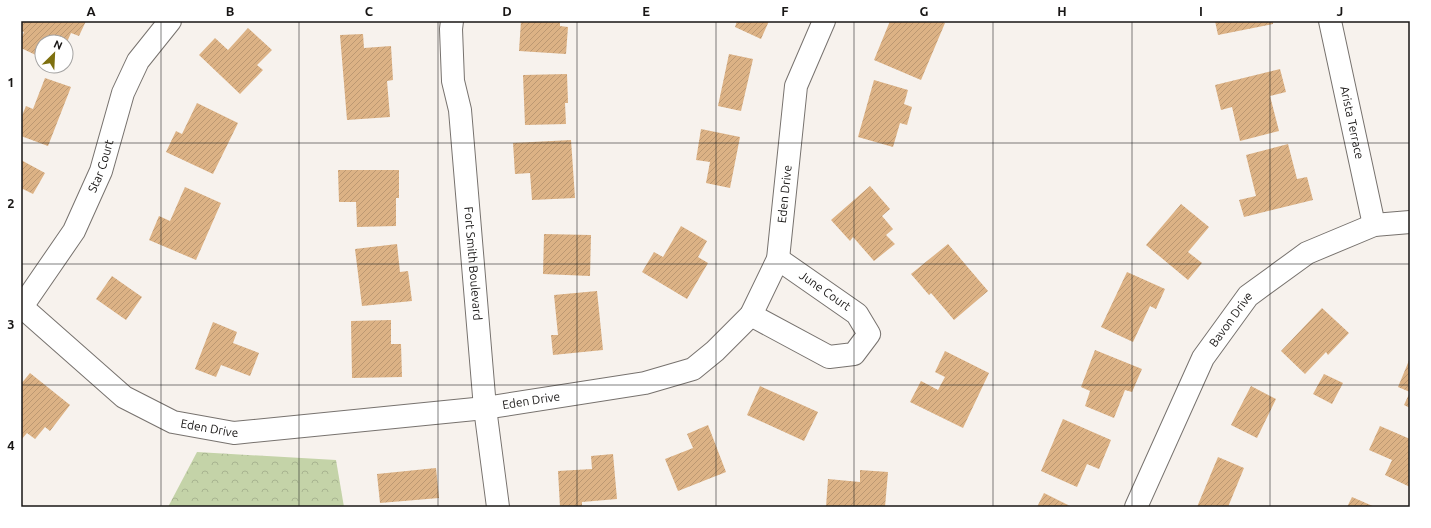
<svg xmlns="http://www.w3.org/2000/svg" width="1431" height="528" viewBox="0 0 1431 528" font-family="Ubuntu,sans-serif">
<defs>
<pattern id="forest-crowns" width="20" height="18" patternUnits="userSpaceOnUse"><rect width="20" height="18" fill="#c4d3a8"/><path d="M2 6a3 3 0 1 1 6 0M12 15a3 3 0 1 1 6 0" fill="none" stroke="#a8b490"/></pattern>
<pattern id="building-hatch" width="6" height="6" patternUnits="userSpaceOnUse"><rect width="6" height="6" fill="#dcb285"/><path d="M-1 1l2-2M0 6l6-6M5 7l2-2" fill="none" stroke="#bc9872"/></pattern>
</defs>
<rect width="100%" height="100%" fill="#f7f2ed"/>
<path fill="url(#forest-crowns)" d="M197 452 336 460 344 507H168Z"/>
<path fill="url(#building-hatch)" d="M21 21H86L79 36 71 33 67 42H42V58L21 48V39L24 32 21 31Z
M521 21H560V26L568 27 566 54 519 51Z
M737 21H769L761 39 735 27Z
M890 21H941L945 23 921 80 874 60Z
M1215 21H1273V24L1218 35Z
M248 28 272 50 257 65 263 70 240 94 199 55 215 38 228 50Z
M363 34 364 48 391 46 393 80 387 81 390 117 347 120 340 35Z
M729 54 753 59 741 111 718 106Z
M1280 69 1286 92 1270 96 1279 131 1240 141 1232 107 1221 110 1215 85Z
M567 74 568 103H565L566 124 525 125 523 75Z
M45 78 71 87 48 146 21 136V118L26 106 33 109Z
M874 80 908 90 904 104 912 107 907 125 900 123 893 147 858 137Z
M197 103 238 123 213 174 166 152 176 131 182 134Z
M701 129 740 137 730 188 706 183 710 162 696 160Z
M571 140 575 198 532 200 530 173 515 174 513 143Z
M1288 144 1297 179 1307 177 1313 200 1244 217 1239 200 1256 196 1246 155Z
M21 160 45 173 33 194 23 189 21 192Z
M338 170H399V198H396V226L357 227 356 202H339Z
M870 186 890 209 882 216 893 229 886 235 895 244 874 261 853 237 850 241 831 220Z
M185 187 221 203 196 260 149 240 159 216 170 221Z
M1181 204 1209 227 1188 252 1202 263 1188 280 1146 245Z
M681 226 707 241 698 257 708 263 687 299 642 272 654 252 663 257Z
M544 234 591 235 590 276 543 274Z
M397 244 400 272 408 271 412 301 362 306 355 249Z
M948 244 988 291 954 320 931 293 929 295 911 274Z
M1127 272 1165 289 1156 309 1150 306 1133 342 1101 327Z
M112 276 142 297 126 320 96 299Z
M597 291 603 350 553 355 551 335H558L554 295Z
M1322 308 1349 333 1328 355 1326 352 1305 374 1281 351Z
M391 320V344H401L402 377 352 378 351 321Z
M213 322 237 332 233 343 259 353 250 376 221 365 216 377 195 369Z
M1095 350 1142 369 1132 392 1125 390 1114 418 1085 406 1090 391 1081 387Z
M945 351 989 373 963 428 910 402 921 381 938 390 945 377 935 372Z
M1410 358V392L1398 387Z
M30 373 70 405 50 431 45 427 35 439 27 433 21 440V384Z
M1324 374 1343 383 1332 404 1313 394Z
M760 386 818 412 804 441 747 415Z
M1251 386 1276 399 1257 438 1231 425Z
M1410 392V408L1404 405Z
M1063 419 1111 440 1099 469 1087 464 1077 487 1041 471Z
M708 425 726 472 678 491 665 459 693 448 687 434Z
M1380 426 1410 439V487L1385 475 1392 460 1369 450Z
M613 454 617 499 582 502V507H560L558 471 592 469 591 456Z
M1218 457 1244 468 1228 507H1197Z
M436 468 439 498 380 503 377 474Z
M860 470 888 472 885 507H826L828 479 860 482Z
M1044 493 1072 507H1037Z
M1352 497 1375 507H1347Z"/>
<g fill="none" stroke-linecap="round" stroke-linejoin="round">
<defs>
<g id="minor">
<path id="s1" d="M452 21 451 29 453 81 460 110 485 408 498 507"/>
<path id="s2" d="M1330 21 1374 225"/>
<path id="s3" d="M22 307 124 397 173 422 234 433 485 408 645 383 693 369 715 351 751 315 778 259 796 86 824 21"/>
<path id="s4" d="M21 308 74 231 101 171 123 93 138 61 170 21"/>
<path d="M751 315 829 357 854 354 869 334 857 314 778 259"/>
<path id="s5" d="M1136 507 1203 358 1248 296 1307 253 1374 225 1410 222"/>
</g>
</defs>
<use href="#minor" stroke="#77726e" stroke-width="24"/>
<use href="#minor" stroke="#fff" stroke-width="22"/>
</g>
<path fill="none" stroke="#181615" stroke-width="1" stroke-opacity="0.55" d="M161 21V507M299 21V507M438 21V507M577 21V507M716 21V507M854 21V507M993 21V507M1132 21V507M1270 21V507M21 143H1410M21 264H1410M21 385H1410"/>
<g text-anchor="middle" stroke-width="4" stroke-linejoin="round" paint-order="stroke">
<g font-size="12" fill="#181615" stroke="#fff">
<text dy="4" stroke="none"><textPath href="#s2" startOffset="104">Arista Terrace</textPath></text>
<text dy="4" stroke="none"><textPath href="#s4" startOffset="164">Star Court</textPath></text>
<text dy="4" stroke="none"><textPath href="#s3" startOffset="924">Eden Drive</textPath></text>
<text dy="4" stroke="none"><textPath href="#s1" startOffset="244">Fort Smith Boulevard</textPath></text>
<text transform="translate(825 291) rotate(35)" y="4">June Court</text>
<text dy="4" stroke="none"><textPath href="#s5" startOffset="211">Bavon Drive</textPath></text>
<text dy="4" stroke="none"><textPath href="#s3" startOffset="552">Eden Drive</textPath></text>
<text dy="4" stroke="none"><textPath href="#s3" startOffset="228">Eden Drive</textPath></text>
</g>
</g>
<rect width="1431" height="528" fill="none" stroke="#ffffff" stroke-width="44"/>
<g transform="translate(54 54) rotate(24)"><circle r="19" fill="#ffffff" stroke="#a3a2a1"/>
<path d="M0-3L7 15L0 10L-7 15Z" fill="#7e700f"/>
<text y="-6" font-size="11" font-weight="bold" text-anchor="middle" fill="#181615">N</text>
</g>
<rect x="22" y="22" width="1387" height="484" fill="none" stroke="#181615" stroke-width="1.5"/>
<g font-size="13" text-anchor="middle" font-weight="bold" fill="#181615">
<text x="91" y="16">A</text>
<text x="230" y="16">B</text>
<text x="369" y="16">C</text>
<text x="507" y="16">D</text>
<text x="646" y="16">E</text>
<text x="785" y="16">F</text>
<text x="924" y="16">G</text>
<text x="1062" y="16">H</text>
<text x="1201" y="16">I</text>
<text x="1340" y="16">J</text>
<text x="11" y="87">1</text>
<text x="11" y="208">2</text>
<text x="11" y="329">3</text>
<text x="11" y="450">4</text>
</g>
</svg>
